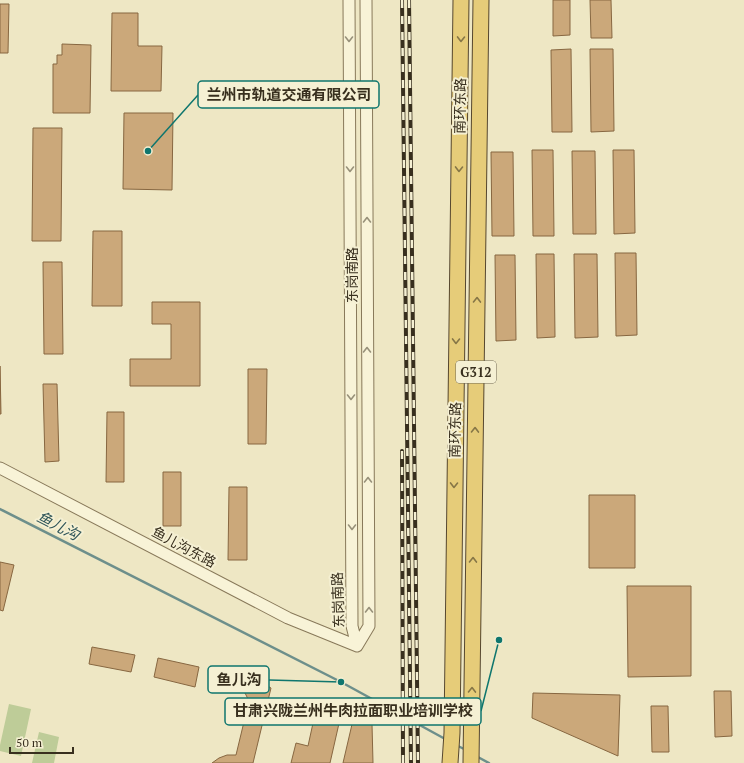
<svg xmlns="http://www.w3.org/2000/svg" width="744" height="763" viewBox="0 0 744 763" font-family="'PT Serif','Noto Sans SC',serif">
<rect width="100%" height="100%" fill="#eee7c4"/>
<path fill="#becc98" d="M9 704 31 709 21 756 0 751V745Z
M39 732 59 737 54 763H32Z"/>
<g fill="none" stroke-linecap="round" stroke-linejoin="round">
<path stroke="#6d8f8b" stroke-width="2.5" d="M0 509 341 682 447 740
M456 745 466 750
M476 756 489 763"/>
</g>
<path fill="#cba87a" stroke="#876741" d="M553 0H570V35L553 36Z
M590 0H611L612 38H591Z
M0 4H9L8 53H0Z
M112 13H138V46H162L161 91H111Z
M62 44 91 45 90 113H53V64H57V55H62Z
M571 49 572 132H552L551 50Z
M590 49H613L614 131 591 132Z
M124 113H173L172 190 123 189Z
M33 128H62L61 241H32Z
M532 150H553L554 236H533Z
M613 150H634L635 233 614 234Z
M572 151H595L596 234H573Z
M491 152H513L514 236H492Z
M93 231H122V306H92Z
M615 253H636L637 335 616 336Z
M536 254H554L555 337 537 338Z
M574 254H597L598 337 575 338Z
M495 255H515L516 340 496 341Z
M43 262H62L63 354H44Z
M152 302H200V386H130V359H171V324H152Z
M0 366 1 414H0Z
M248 369H267L266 444H248Z
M43 384H57L59 461 45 462Z
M107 412H124V482H106Z
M163 472H181V526H163Z
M229 487H247V560H228Z
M589 495H635V568H589Z
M0 562 14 565 3 611 0 610Z
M627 586H691V676L628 677Z
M92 647 135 655 131 672 89 664Z
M158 658 199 667 195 687 154 677Z
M236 667 271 688 253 763H212L219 758 227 755H236L249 701 245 693 227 682Z
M714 691H731L732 736 715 737Z
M533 693 620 695 618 756 532 718Z
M651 706H668L669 752H652Z
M315 714 340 719 330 763H291L296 743 308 746Z
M353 720 372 724 373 763H343Z"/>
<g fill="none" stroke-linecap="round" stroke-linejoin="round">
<defs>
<path id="tertiary" d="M349 0 352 626 357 646
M0 468 288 618 357 646
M357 646 369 626 366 0"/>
<path id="trunk" d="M450 763 452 733 461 0
M471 763 481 0"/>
</defs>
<use href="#tertiary" stroke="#88795a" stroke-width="13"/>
<use href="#trunk" stroke="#56472f" stroke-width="17"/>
<use href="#tertiary" stroke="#f8f3d7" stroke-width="11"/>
<use href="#trunk" stroke="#e6cc79" stroke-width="15"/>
<defs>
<path id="rail" d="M402 0 411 763
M409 0 418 763
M402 451 403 763"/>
</defs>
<use href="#rail" stroke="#382f1e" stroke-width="4"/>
<use href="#rail" stroke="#f5f0d3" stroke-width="2.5" stroke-dasharray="8" stroke-linecap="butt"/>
</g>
<defs><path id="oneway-chevron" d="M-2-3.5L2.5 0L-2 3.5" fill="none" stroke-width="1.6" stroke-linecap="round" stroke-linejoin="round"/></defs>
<g stroke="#98917a">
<use href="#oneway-chevron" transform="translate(349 39) rotate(90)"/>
<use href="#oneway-chevron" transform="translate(350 169) rotate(90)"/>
<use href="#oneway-chevron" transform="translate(367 220) rotate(-90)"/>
<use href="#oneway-chevron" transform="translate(367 350) rotate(-90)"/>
<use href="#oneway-chevron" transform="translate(351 397) rotate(90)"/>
<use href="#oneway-chevron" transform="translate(368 480) rotate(-90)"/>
<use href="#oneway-chevron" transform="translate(352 527) rotate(90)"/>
<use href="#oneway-chevron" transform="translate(369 610) rotate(-90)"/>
</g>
<g stroke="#867647">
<use href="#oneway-chevron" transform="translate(461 39) rotate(91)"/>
<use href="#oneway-chevron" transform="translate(459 169) rotate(91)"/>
<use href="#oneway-chevron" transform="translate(477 300) rotate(-89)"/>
<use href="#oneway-chevron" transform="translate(456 341) rotate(91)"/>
<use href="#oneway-chevron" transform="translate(475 430) rotate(-89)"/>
<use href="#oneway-chevron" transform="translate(454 485) rotate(91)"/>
<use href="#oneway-chevron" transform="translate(473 560) rotate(-89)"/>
<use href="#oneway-chevron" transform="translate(472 690) rotate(-89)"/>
</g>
<g text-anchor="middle" stroke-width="4" stroke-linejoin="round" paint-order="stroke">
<rect fill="#f5f0d3" stroke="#716954" stroke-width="1" x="456" y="361" width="40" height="22" rx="3"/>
<g font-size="13" font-weight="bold" fill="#382f1e">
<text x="476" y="377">G312</text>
</g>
<g font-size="14" fill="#382f1e" stroke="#f5f0d3">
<text transform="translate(460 106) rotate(-89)" y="5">南环东路</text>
<text transform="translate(352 275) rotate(-90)" y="5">东岗南路</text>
<text transform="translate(455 430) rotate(-89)" y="5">南环东路</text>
<text transform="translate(184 547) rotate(28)" y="5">鱼儿沟东路</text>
<text transform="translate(338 600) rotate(-92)" y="5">东岗南路</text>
</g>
<g font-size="15" font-style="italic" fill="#2e5458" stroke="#f5f0d3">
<text transform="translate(58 526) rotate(27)" y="5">鱼儿沟</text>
</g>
</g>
<path fill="none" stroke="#0f766e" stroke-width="1.5" d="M148 151L198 95M341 682L269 680M499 640L481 711"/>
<g fill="#0f766e" stroke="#f5f0d3" stroke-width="1.5">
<circle cx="148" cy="151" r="4"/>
<circle cx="341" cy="682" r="4"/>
<circle cx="499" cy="640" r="4"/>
</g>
<g fill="#f5f0d3" stroke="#0f766e" stroke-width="1.5">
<rect x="198" y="81" width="181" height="27" rx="4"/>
<rect x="208" y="666" width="61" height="27" rx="4"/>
<rect x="225" y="698" width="256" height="27" rx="4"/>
</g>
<g font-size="15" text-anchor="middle" font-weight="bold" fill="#382f1e">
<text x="289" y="100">兰州市轨道交通有限公司</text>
<text x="239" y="685">鱼儿沟</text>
<text x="353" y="716">甘肃兴陇兰州牛肉拉面职业培训学校</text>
</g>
<path d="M10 747v6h63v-6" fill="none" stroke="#382f1e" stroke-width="2"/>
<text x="16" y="747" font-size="12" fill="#382f1e" stroke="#f5f0d3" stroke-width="3" paint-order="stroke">50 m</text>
</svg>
